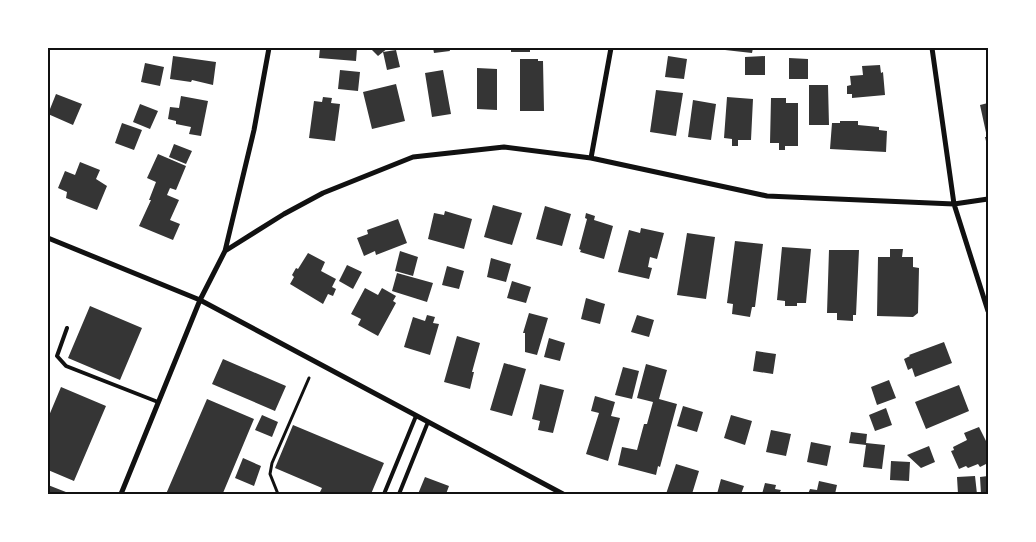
<svg xmlns="http://www.w3.org/2000/svg" width="1036" height="542" viewBox="0 0 1036 542" font-family="'DejaVu Sans',sans-serif">
<rect width="100%" height="100%" fill="#fff"/>
<path fill="#353535" d="M320 48H357L356 61 319 58Z
M370 48H388L378 56Z
M433 48H449L450 51 434 53Z
M511 48H530V52H511Z
M725 48H753L752 53 725 50Z
M396 50 400 67 387 70 383 52Z
M173 56 216 62 213 85 192 80 191 82 170 79Z
M668 56 687 59 684 79 665 77Z
M765 56V75H745V57Z
M789 58 808 59V79H789Z
M520 59H538V61H543L544 111H520Z
M145 63 164 67 160 86 141 82Z
M880 65 881 73 883 72 885 95 852 98V94H847V86L851 85 850 76 863 75 862 66Z
M477 68 497 69V110L477 109Z
M340 70 360 72 358 91 338 89Z
M443 70 451 114 432 117 425 73Z
M396 84 405 121 372 129 363 92Z
M809 85H828L829 125H809Z
M656 90 683 93 676 136 650 132Z
M56 94 82 104 73 125 48 114Z
M181 96 208 101 201 136 189 134 191 127 176 124V121L168 119 170 107 179 108Z
M323 97 332 98 331 103 340 104 335 141 309 138 314 101 322 102Z
M727 97 753 99 751 140H738V146H732V139L724 138Z
M771 98H786V103H798V146H785V150H779V143H770Z
M693 100 716 104 711 140 688 137Z
M988 103V149L985 137H987L980 105Z
M140 104 158 111 150 129 133 122Z
M840 121H858V125L879 127V130L887 131 886 152 830 149 832 123H840Z
M122 123 142 130 134 150 115 143Z
M174 144 192 151 186 164 169 157Z
M158 154 186 166 176 190 170 188 167 195 179 200 170 220 180 224 173 240 139 226 151 200H149L156 182 147 178Z
M80 162 100 170 96 179 107 186 97 210 66 198 67 192 58 188 65 171 75 175Z
M493 205 522 213 512 245 484 237Z
M545 206 571 214 562 246 536 239Z
M445 211 472 219 464 249 428 239 434 213 444 215Z
M586 213 595 216 594 220 613 226 604 259 580 252 581 250 579 249 587 219 585 218Z
M398 219 407 243 376 255 375 251 364 256 357 238 368 234 367 230Z
M641 228 664 233 657 259 650 257 648 267 652 268 649 279 618 272 629 230 640 233Z
M687 233 715 237 706 299 677 295Z
M735 241 763 244 755 307H752L750 317 732 314 733 304 727 303Z
M782 247 811 249 806 303H797V306H785V301L777 300Z
M890 249H903L902 257H913V267L919 268 918 313 913 317 877 316 878 257H890Z
M829 250H859L856 315H853V321L837 320V313H827Z
M400 251 418 257 413 276 395 271Z
M308 253 325 262 321 271 336 279 332 287 336 289 333 296 328 294 323 304 290 284 294 277 292 275 296 268 298 269Z
M491 258 511 264 506 282 487 277Z
M347 265 362 272 353 289 339 281Z
M447 266 464 271 459 289 442 285Z
M397 273 433 283 427 302 392 291Z
M512 281 531 287 526 303 507 298Z
M365 288 378 295 382 288 396 296 393 301 396 303 378 336 358 325 361 319 351 314Z
M586 298 605 304 600 324 581 319Z
M90 306 142 328 120 380 68 358Z
M529 313 548 318 537 355 525 352V333H523Z
M427 315 435 317 433 323 439 324 430 355 404 347 413 317 425 321Z
M637 315 654 320 649 337 631 332Z
M457 336 480 343 472 372H474L470 389 444 382Z
M549 338 565 343 560 361 544 357Z
M944 342 952 363 915 377 912 368 908 370 904 359 910 356 909 355Z
M756 351 776 354 773 374 753 371Z
M223 359 286 386 275 411 212 384Z
M504 363 526 369 512 416 490 410Z
M646 364 667 370 659 399 677 404 660 467 658 466 656 475 618 465 622 447 637 450 644 424H647L653 402 637 398Z
M623 367 639 371 632 399 615 395Z
M889 380 896 398 877 405 871 387Z
M540 384 564 390 553 433 538 430 540 421 532 419Z
M959 385 969 411 926 429 915 402Z
M61 387 106 406 74 481 48 470V418Z
M595 396 615 402 611 416 620 418 608 461 586 454 599 413 591 411Z
M207 399 254 419 223 493 222 494H166Z
M683 406 703 412 697 432 677 426Z
M886 408 892 425 875 431 869 415Z
M262 415 278 422 272 437 255 430Z
M731 415 752 421 745 445 724 438Z
M293 425 384 463 371 494H319L322 488 275 468Z
M979 427 988 445V463L980 467 978 464 968 468 966 466 959 469 951 451 954 450 953 447 967 440 964 433Z
M771 430 791 434 786 456 766 452Z
M851 432 867 434 866 443 885 445 882 469 863 467 866 445 849 443Z
M811 442 831 446 827 466 807 462Z
M929 446 935 462 921 468 907 455Z
M243 458 261 466 254 486 235 478Z
M891 461 910 462 909 481 890 480Z
M676 464 699 471 692 494H666Z
M975 476 977 494H958L957 477Z
M988 476V494H981L980 477Z
M425 477 449 486 446 494H418Z
M721 479 744 486 741 494H717Z
M819 481 837 485 835 494H808L810 489 817 490Z
M765 483 776 485 775 489 781 490 779 494H762Z
M48 485 71 494H48Z"/>
<g fill="none" stroke-linecap="round" stroke-linejoin="round">
<path stroke="#111" stroke-width="3" d="M278 494 270 474 272 463 309 378"/>
<path stroke="#111" stroke-width="4" d="M67 328 57 356 66 366 158 402
M384 494 416 416
M399 494 428 422"/>
<path stroke="#111" stroke-width="5" d="M932 48 954 204 988 311
M591 158 611 48
M48 238 200 300 563 494
M225 251 284 214 323 193 413 157 504 147 591 158 767 196 954 204 988 199
M121 494 200 300 225 251 254 130 269 48"/>
</g>
<rect width="1036" height="542" fill="none" stroke="#ffffff" stroke-width="98"/>
<rect x="49" y="49" width="938" height="444" fill="none" stroke="#111" stroke-width="2"/>
</svg>
